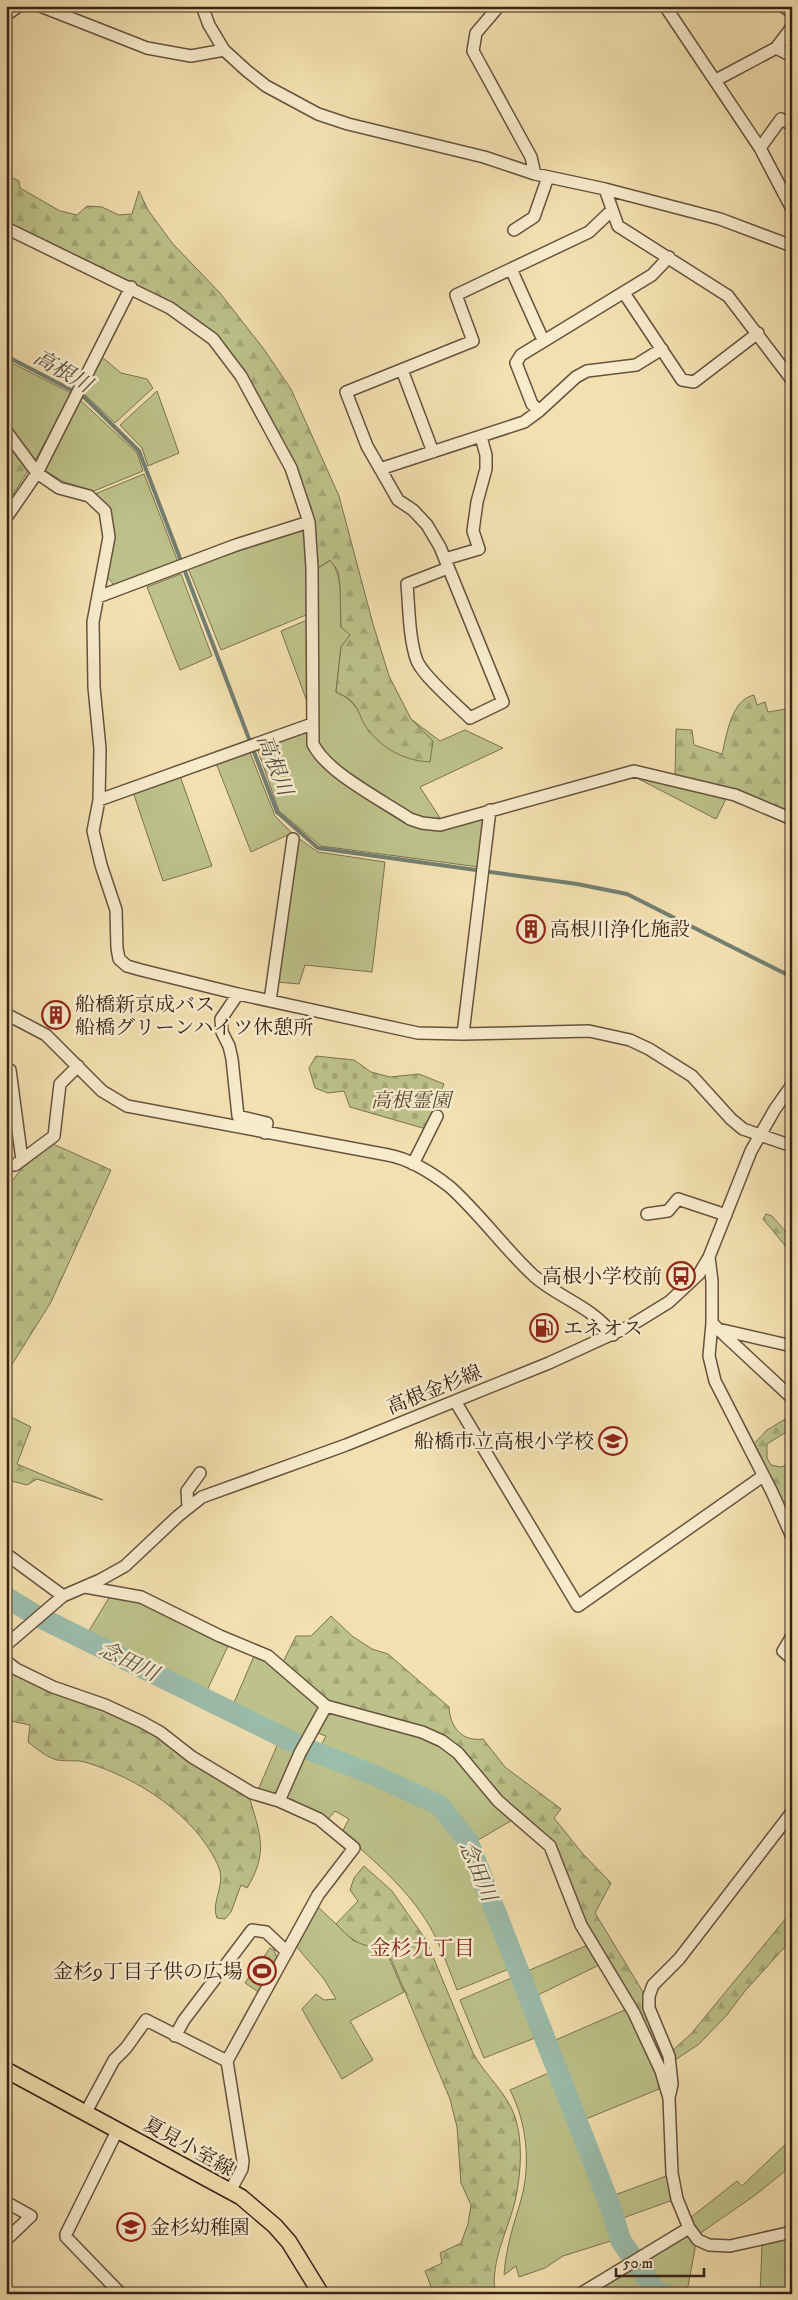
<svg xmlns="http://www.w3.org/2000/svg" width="798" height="2300" viewBox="0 0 798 2300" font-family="'IM FELL DW Pica','Noto Serif JP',serif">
<defs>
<pattern id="forest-firs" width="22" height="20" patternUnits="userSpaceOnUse" patternTransform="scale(1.25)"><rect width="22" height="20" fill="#bdc28a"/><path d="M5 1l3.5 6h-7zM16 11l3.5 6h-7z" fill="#a3a676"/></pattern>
<pattern id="cemetery-stones" width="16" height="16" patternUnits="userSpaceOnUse" patternTransform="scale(1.25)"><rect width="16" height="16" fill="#bdc28a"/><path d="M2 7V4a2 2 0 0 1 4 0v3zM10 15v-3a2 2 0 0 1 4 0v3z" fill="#a3a676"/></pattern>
</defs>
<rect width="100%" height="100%" fill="#f3e0b0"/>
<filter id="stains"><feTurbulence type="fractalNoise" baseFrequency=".004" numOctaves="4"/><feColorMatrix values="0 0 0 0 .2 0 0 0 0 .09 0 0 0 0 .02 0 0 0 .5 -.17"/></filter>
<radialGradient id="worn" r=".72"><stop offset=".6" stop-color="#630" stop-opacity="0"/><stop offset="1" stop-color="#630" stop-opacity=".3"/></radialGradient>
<path fill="#bdc28a" stroke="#7a7252" d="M102 357 121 373 147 379 153 388 115 423 82 392Z
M6 360 71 393 34 463 6 426Z
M157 391 179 453 148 466 142 448 120 425Z
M79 399 137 453 143 471 94 491 64 482 41 468Z
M144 474 178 562 115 586 107 577 109 509 95 494Z
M305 529 308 568 306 615 221 650 188 568Z
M331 560C344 580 340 604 341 627L351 635 341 647 336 692C355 700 361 714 369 732L433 741 411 719 440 741 465 730 503 748 420 787 440 818H422L411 813 335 763 324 753 317 743 315 570Z
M181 574 212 656 180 670 147 587Z
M307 620 309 707 281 631Z
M309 729 311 747 420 827 485 816 479 867 321 846 279 811 257 748Z
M249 750 275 816 292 833 251 852 216 763Z
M180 776 212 866 163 881 133 792Z
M633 776 727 797 716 819Z
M298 838 318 852 385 862 372 972 305 965 299 984 277 982Z
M110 1596 137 1600 228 1646 203 1699 81 1644Z
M254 1656 267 1660 320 1705 303 1741 230 1712Z
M326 1710 420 1734 456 1756 514 1819 473 1843 437 1799 376 1772 318 1751 326 1736 315 1732Z
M279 1741 298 1750 279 1790 274 1796 258 1790Z
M305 1752 370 1777 434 1807 465 1843 514 1967 457 1990C450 1972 443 1952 434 1934 412 1892 376 1863 342 1832L349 1819 335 1811 328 1819 323 1814 287 1800 288 1788Z
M316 1905 354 1941 374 1946 387 1953 404 1992 350 2021 373 2060 342 2079 302 2009 316 1994 324 2000 336 1999 324 1979 295 1945Z
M590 1944 601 1964 534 1997 523 1973Z
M270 1948 274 1950 277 1959 260 1993 245 1983Z
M516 1976 540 2036 484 2058 460 2000Z
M627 2009 657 2073 659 2089 581 2121 551 2042Z
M553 2071 608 2208 617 2239 563 2256 545 2268 519 2277 516 2266 504 2275C506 2247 513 2227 521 2200 531 2164 527 2123 510 2090Z
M792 2138V2165L789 2168 754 2196 699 2234 690 2218 737 2181 742 2186Z
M669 2175 673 2200 620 2219 612 2196Z
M687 2233 696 2243 687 2292 658 2290 637 2261Z
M792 2237V2294H760L762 2245Z
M632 2265 654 2294H584Z"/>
<path fill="url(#forest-firs)" stroke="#7a7252" d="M6 175 19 181 20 188 60 211 77 215 87 206 102 207 119 215 132 214 139 191 148 210 173 244 220 293 263 348 291 389 339 496 373 624 389 676 411 719 433 741 430 762C408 761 385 751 370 732 355 715 364 704 336 692L341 647 350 635 341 627 340 586 338 571 330 560 315 570 293 462 272 421 244 373 173 305 132 283 6 222Z
M6 443 28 471 6 505Z
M754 695 757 705 765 702 768 712 792 708V764L785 783 792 787V815L675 776 676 729 692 730 694 745 722 754C727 734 731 700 754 695Z
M53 1144 111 1170 51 1302 6 1374V1178L13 1180 21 1169Z
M766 1214 772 1216 792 1239V1254L763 1219Z
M792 1415 791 1429 767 1444V1458L771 1465 780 1467 792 1464V1504L784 1511 751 1447 767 1430Z
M9 1416 31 1427 17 1464 103 1500 37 1479 27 1485 11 1481 6 1477V1420Z
M331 1616 352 1636 372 1649 388 1654 449 1707C450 1727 462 1742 483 1739L505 1767 561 1809 554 1818 583 1854 611 1883 595 1913 643 1992 645 2004 667 2058 669 2082 583 1923 562 1865 527 1822 443 1740 327 1703 283 1662 296 1636H311Z
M13 1672 104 1708 159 1735 249 1796C260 1834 269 1852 247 1888L241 1885 231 1912 225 1919 217 1918C210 1900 228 1885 217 1863 193 1814 139 1779 88 1763 78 1759 67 1762 57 1760 46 1757 37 1749 28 1742L30 1725 6 1720V1687Z
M364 1866 392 1891 426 1940 473 2053C485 2075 507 2093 515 2117 523 2141 521 2172 516 2197 509 2229 490 2260 495 2294H438L433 2292 425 2271 442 2263 440 2253 461 2243 468 2224 471 2205 461 2183 457 2127 450 2099 392 1961C380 1942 368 1950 354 1940 347 1936 341 1929 336 1924L358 1901 350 1890 354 1878Z
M792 1911V1939L745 1991 726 2016 699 2044 675 2060 673 2050 691 2034Z"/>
<path fill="url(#cemetery-stones)" stroke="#7a7252" d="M316 1056 354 1060 371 1072 390 1077 419 1074 444 1084 426 1129 350 1107 344 1091 328 1093 315 1088 309 1068Z"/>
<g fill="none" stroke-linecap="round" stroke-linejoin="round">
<path stroke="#737f71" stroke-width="4" d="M6 356 83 396 139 451 277 812 318 848 577 884 627 894 792 977"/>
<path stroke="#9bbdac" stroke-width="21" d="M6 1597 37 1616 305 1748 374 1775 439 1805 468 1841 611 2208 621 2241 657 2293 665 2294"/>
<defs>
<path id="minor" d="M40 6 147 48 191 56 224 50
M202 6 209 25 224 50 247 71 266 86 318 114 348 124 484 157 535 174 605 189 720 219 792 246
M499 6 476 33 473 51 531 157 535 174
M665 6 760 148 792 209
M782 6 792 12
M6 15 19 6
M776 48 792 56
M716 80 776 48 792 27
M760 148 781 119 792 125
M605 189 618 226 728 296 792 380
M6 228 170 308 213 339 241 376 291 468 309 522 312 568 313 744C327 773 382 800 410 819L422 823 440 825 634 771 735 795 792 819
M514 230 534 217 548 177
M511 269 543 340
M624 293 682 380 694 382 758 333
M662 349 636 365 587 371 576 377 539 411 532 404 516 363 521 355 652 275 669 257
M402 370 433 452
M6 431 37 473 59 488 89 496 105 511 109 537 93 622 94 687 100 749 99 800 93 831 101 865 116 910 117 948 119 959 127 966 141 970 238 994 418 1033 463 1034 589 1031 630 1040 649 1049 692 1076 731 1119 743 1129 792 1146
M380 469 524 422 539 411
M6 518 37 473 131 287
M445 559 479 549 473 531 477 502 486 469V455L481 437
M448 568 407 584C409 607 409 640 417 661 424 677 456 704 470 718L503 702 440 547 427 525 413 510 398 500 367 446 346 392 473 341 456 295 589 232 611 211
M98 597 236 545 309 522
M99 800 312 724
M238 994 221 1019 222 1032 229 1046 232 1059 238 1116 267 1123 265 1133
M270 1001 293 839
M6 1014 46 1035 102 1091 127 1106 388 1155C410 1159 432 1173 450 1187 480 1214 504 1248 534 1276 559 1298 593 1307 613 1335
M463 1034 490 810
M6 1069 10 1070 22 1160
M413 1164 437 1116
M15 1165 54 1136 60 1084 78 1066
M647 1214 668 1211 678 1199 726 1215
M709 1257 712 1281V1323L718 1329 792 1346
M712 1323 709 1356 715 1381 772 1492 792 1537
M720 1331 792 1398
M455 1401 578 1606 763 1476
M188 1508 187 1491 200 1473
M6 1554 63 1596
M85 1587 141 1597 220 1636 268 1656 326 1706 422 1732 442 1741 458 1753 498 1801 550 1846 581 1925 634 2013 661 2071 669 2098 672 2173 677 2199 689 2228 698 2240 709 2245 730 2246 792 2232
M792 1636 783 1651 792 1659
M6 1645 63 1596 100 1580 125 1566 178 1516 202 1497 346 1445 549 1363 630 1326 669 1302 699 1274 709 1257 751 1151 775 1109 792 1085
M6 1661 16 1669 53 1687 105 1705 142 1722 160 1732 192 1757 252 1793 279 1801 319 1819 354 1848 318 1895 227 2061 243 2161 242 2169 230 2191
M279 1801 300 1753 326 1706
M175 2036 184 2020 252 1930 266 1932 287 1952
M670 2094 672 2084 669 2056 649 2008V1996L653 1985 679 1959 792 1812
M86 2112 114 2060 126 2048 146 2020 227 2061
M118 2129 66 2234V2237L121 2294
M6 2202 31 2216 6 2240
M580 2294 689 2228"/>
<path id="major" d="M6 2070 241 2197 275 2226 289 2242 321 2294"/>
</defs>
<use href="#minor" stroke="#66523f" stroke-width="14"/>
<use href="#major" stroke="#372219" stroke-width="18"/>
<use href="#minor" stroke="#f7ebcc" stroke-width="11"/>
<use href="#major" stroke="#f3e0b0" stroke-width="15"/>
</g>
<defs>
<symbol id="building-ring" viewBox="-11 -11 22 22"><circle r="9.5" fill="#f7ebcc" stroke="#8f2418" stroke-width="1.5"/><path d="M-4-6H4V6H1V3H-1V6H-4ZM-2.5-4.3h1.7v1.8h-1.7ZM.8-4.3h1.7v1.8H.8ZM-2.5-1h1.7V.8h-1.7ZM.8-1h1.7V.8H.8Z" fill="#8f2418"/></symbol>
<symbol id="bus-ring" viewBox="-11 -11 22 22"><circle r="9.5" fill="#f7ebcc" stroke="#8f2418" stroke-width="1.5"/><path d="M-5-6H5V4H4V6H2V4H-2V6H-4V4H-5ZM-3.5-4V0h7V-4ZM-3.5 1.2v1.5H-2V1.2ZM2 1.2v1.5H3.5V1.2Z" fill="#8f2418"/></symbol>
<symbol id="fuel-ring" viewBox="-11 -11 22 22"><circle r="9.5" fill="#f7ebcc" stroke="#8f2418" stroke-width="1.5"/><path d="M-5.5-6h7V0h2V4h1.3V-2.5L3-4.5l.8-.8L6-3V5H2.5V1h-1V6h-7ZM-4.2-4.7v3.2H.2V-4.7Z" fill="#8f2418"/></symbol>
<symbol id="school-ring" viewBox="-11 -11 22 22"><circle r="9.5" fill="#f7ebcc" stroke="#8f2418" stroke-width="1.5"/><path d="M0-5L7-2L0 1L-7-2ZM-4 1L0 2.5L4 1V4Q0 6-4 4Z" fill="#8f2418"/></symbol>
<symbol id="stadium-ring" viewBox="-11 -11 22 22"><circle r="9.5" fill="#f7ebcc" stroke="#8f2418" stroke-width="1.5"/><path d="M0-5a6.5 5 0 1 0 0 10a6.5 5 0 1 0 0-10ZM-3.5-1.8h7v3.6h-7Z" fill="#8f2418"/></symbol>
</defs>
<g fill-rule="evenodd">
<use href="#building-ring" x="515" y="913" width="32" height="32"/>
<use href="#building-ring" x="40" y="999" width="32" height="32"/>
<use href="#bus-ring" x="665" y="1260" width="32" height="32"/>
<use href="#fuel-ring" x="528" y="1312" width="32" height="32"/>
<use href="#school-ring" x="597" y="1425" width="32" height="32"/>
<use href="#stadium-ring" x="246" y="1955" width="32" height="32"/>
<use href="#school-ring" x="115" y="2211" width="32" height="32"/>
</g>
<g text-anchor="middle" stroke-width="5" stroke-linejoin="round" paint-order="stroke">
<g font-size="20" fill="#372219" stroke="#f7ebcc" text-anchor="start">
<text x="550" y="936">高根川浄化施設</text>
<text x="75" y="1011">船橋新京成バス<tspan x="75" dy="23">船橋グリーンハイツ休憩所</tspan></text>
<text x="662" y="1283" text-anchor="end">高根小学校前</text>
<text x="563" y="1335">エネオス</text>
<text x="594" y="1448" text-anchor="end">船橋市立高根小学校</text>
<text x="243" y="1978" text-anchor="end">金杉9丁目子供の広場</text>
<text x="150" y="2234">金杉幼稚園</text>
</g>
<g font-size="20" font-style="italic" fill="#584a35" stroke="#f7ebcc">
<text x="411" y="1107">高根霊園</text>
</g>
<g font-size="20" fill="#372219" stroke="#f7ebcc">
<text transform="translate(434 1389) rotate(-22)" y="7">高根金杉線</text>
<text transform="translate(189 2146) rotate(29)" y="7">夏見小室線</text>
</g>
<g font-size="21" font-style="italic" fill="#555045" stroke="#f7ebcc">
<text transform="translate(63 371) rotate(30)" y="7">高根川</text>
<text transform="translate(275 765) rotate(69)" y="7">高根川</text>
<text transform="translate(129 1661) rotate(26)" y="7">念田川</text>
<text transform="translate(478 1871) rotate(67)" y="7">念田川</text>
</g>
<g font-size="21" fill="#7a1f14" stroke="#f7ebcc">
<text x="422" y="1955">金杉九丁目</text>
</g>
</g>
<rect width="798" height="2300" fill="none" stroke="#f3e0b0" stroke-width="25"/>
<rect x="8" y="8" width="783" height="2285" fill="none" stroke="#372219" stroke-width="2.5"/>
<rect x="12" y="12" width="773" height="2275" fill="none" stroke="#372219"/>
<path d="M616 2268v8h88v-8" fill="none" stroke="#372219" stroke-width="2.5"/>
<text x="623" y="2268" font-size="15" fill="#372219" stroke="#f7ebcc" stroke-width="4" paint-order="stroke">50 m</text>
<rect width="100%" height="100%" filter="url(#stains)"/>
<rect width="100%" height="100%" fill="url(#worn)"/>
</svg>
